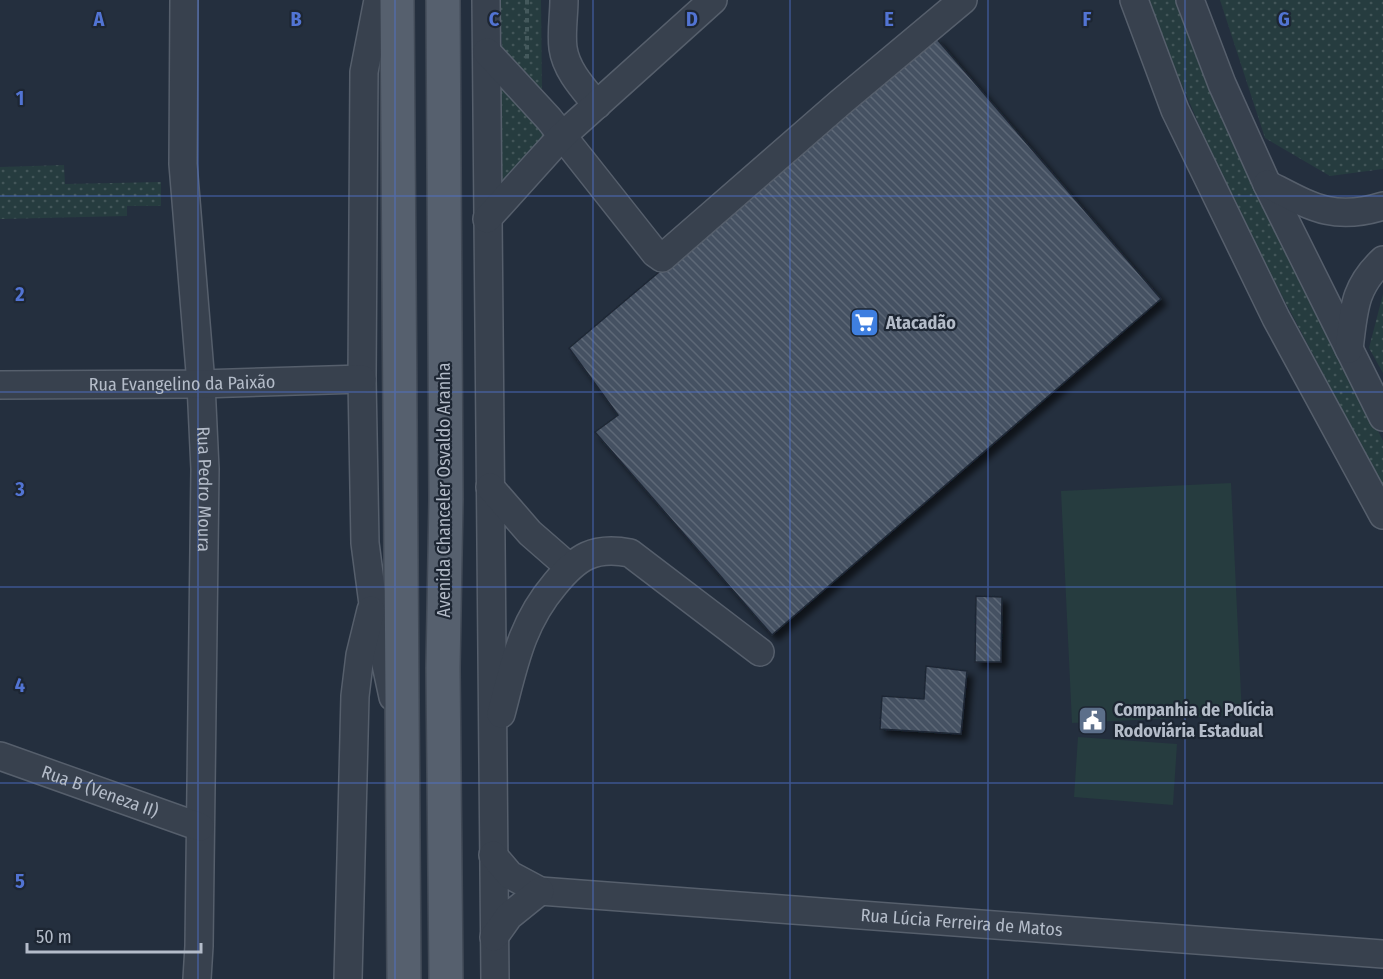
<svg xmlns="http://www.w3.org/2000/svg" width="1383" height="979" viewBox="0 0 1383 979" font-family="'Fira Sans Condensed',sans-serif">
<defs>
<pattern id="grass-dots" width="8" height="8" patternUnits="userSpaceOnUse" patternTransform="scale(1.5)"><rect width="8" height="8" fill="#263c3f"/><path d="M2 2h.1M6 6h.1" fill="none" stroke="#435659" stroke-width="1.8" stroke-linecap="round"/></pattern>
<pattern id="building-back-hatch" width="6" height="6" patternUnits="userSpaceOnUse" patternTransform="scale(1.5)"><rect width="6" height="6" fill="#455162"/><path d="M-1 5l2 2M0 0l6 6M5-1l2 2" fill="none" stroke="#5d6877"/></pattern>
<filter id="shadow"><feDropShadow dx="5.5" dy="5.5" stdDeviation="3" flood-color="#0009"/></filter>
</defs>
<rect width="100%" height="100%" fill="#242f3e"/>
<path fill="url(#grass-dots)" d="M500 0H541L542 90 502 52Z
M1149 0H1183L1208 86 1279 227 1383 441V487L1232 201 1166 48Z
M1220 0H1383V169L1330 176 1265 138Z
M494 67 554 132 493 201Z
M64 165 65 184 161 182V206H127V216L0 219V167Z
M1383 294V373L1369 348Z"/>
<path fill="#263c3f" d="M1231 483 1242 715 1072 723 1061 491Z
M1078 737 1177 744 1173 805 1074 797Z"/>
<path fill="url(#building-back-hatch)" stroke="#1f2835" stroke-width="1.5" filter="url(#shadow)" d="M936 38 1161 299 772 635 595 432 618 415 569 348Z
M976 596 1002 597 1001 662H975Z
M926 666 967 671 961 734 880 729 882 696 924 699Z"/>
<g fill="none" stroke-linecap="round" stroke-linejoin="round">
<defs>
<g id="minor">
<path id="s1" d="M184 0 183 164 201 384 205 469 199 946 197 979"/>
<path d="M378 0 364 72 362 379 365 543 373 604 393 697"/>
<path d="M486 0 495 979"/>
<path d="M564 0C564 15 561 33 563 48 566 70 583 88 597 105"/>
<path d="M1134 0 1175 110 1276 318 1383 515"/>
<path d="M1190 0 1222 84 1267 184 1383 417"/>
<path d="M487 52 549 119 655 253 662 258 841 102 963 0"/>
<path d="M1267 184C1310 206 1333 222 1383 206"/>
<path d="M487 219 562 136 713 0"/>
<path d="M1349 349C1354 311 1353 288 1383 260"/>
<path id="s2" d="M0 385 201 384 362 379"/>
<path d="M490 487 530 533 569 567"/>
<path d="M501 714C514 665 521 624 555 584 577 557 594 546 630 553L760 652"/>
<path id="s3" d="M0 756 200 827"/>
<path id="s4" d="M493 855 510 875 540 891 1383 954"/>
<path d="M494 937 509 916 540 891"/>
<path d="M348 979 355 696 360 655 371 610"/>
</g>
<path id="major" d="M397 0 404 979
M443 0 446 499 443 668 446 979"/>
</defs>
<use href="#minor" stroke="#565f6c" stroke-width="30"/>
<use href="#major" stroke="#414a57" stroke-width="36"/>
<path stroke="#44595c" stroke-width="4" stroke-dasharray="4.5 4.5" stroke-linecap="butt" d="M527 0V59"/>
<use href="#minor" stroke="#38414e" stroke-width="27"/>
<use href="#major" stroke="#56606e" stroke-width="33"/>
</g>
<path fill="none" stroke="#5274d3" stroke-width="1.5" stroke-opacity="0.55" d="M198 0V979M395 0V979M593 0V979M790 0V979M988 0V979M1185 0V979M0 196H1383M0 392H1383M0 587H1383M0 783H1383"/>
<defs>
<symbol id="supermarket-square" viewBox="-11 -11 22 22"><rect x="-9" y="-9" width="18" height="18" rx="4" fill="#3f7fe0" stroke="#1d2633"/><path d="M-6-5.5h2.5l.6 2H6L4.5 2H-2.5L-4.4-4H-6ZM-1.5 3.2a1.3 1.3 0 1 0 .1 0ZM3 3.2a1.3 1.3 0 1 0 .1 0Z" fill="#fff"/></symbol>
<symbol id="civic-square" viewBox="-11 -11 22 22"><rect x="-9" y="-9" width="18" height="18" rx="4" fill="#5c6f8a" stroke="#1d2633"/><path d="M-.6-6.5H3V-4.5H.6V-3L4-1V1h2V6H-6V1h2V-1L-.6-3ZM-1.2 2.5V6h2.4V2.5Z" fill="#fff"/></symbol>
</defs>
<g fill-rule="evenodd">
<use href="#supermarket-square" x="848" y="306" width="33" height="33"/>
<use href="#civic-square" x="1076" y="704" width="33" height="33"/>
</g>
<g text-anchor="middle" stroke-width="4.5" stroke-linejoin="round" paint-order="stroke">
<g font-size="18" font-weight="bold" fill="#b4bcc9" stroke="#1d2633" text-anchor="start">
<text x="886" y="329">Atacadão</text>
<text x="1114" y="716">Companhia de Polícia<tspan x="1114" dy="21">Rodoviária Estadual</tspan></text>
</g>
<g font-size="18" fill="#b4bcc9" stroke="#1d2633">
<text dy="6" stroke="none"><textPath href="#s2" startOffset="182">Rua Evangelino da Paixão</textPath></text>
<text dy="6" stroke="none"><textPath href="#s1" startOffset="490">Rua Pedro Moura</textPath></text>
<text transform="translate(444 490) rotate(-90)" y="6">Avenida Chanceler Osvaldo Aranha</text>
<text dy="6" stroke="none"><textPath href="#s3" startOffset="106">Rua B (Veneza II)</textPath></text>
<text dy="6" stroke="none"><textPath href="#s4" startOffset="483">Rua Lúcia Ferreira de Matos</textPath></text>
</g>
</g>
<g font-size="20" text-anchor="middle" font-weight="bold" fill="#5274d3" stroke="#1d2633" stroke-width="4.5" stroke-linejoin="round" paint-order="stroke">
<text x="99" y="26">A</text>
<text x="296" y="26">B</text>
<text x="494" y="26">C</text>
<text x="692" y="26">D</text>
<text x="889" y="26">E</text>
<text x="1087" y="26">F</text>
<text x="1284" y="26">G</text>
<text x="20" y="105">1</text>
<text x="20" y="301">2</text>
<text x="20" y="496">3</text>
<text x="20" y="692">4</text>
<text x="20" y="888">5</text>
</g>
<path d="M27 943v9h174v-9" fill="none" stroke="#b4bcc9" stroke-width="3"/>
<text x="36" y="943" font-size="18" fill="#b4bcc9" stroke="#1d2633" stroke-width="4.5" paint-order="stroke">50 m</text>
</svg>
